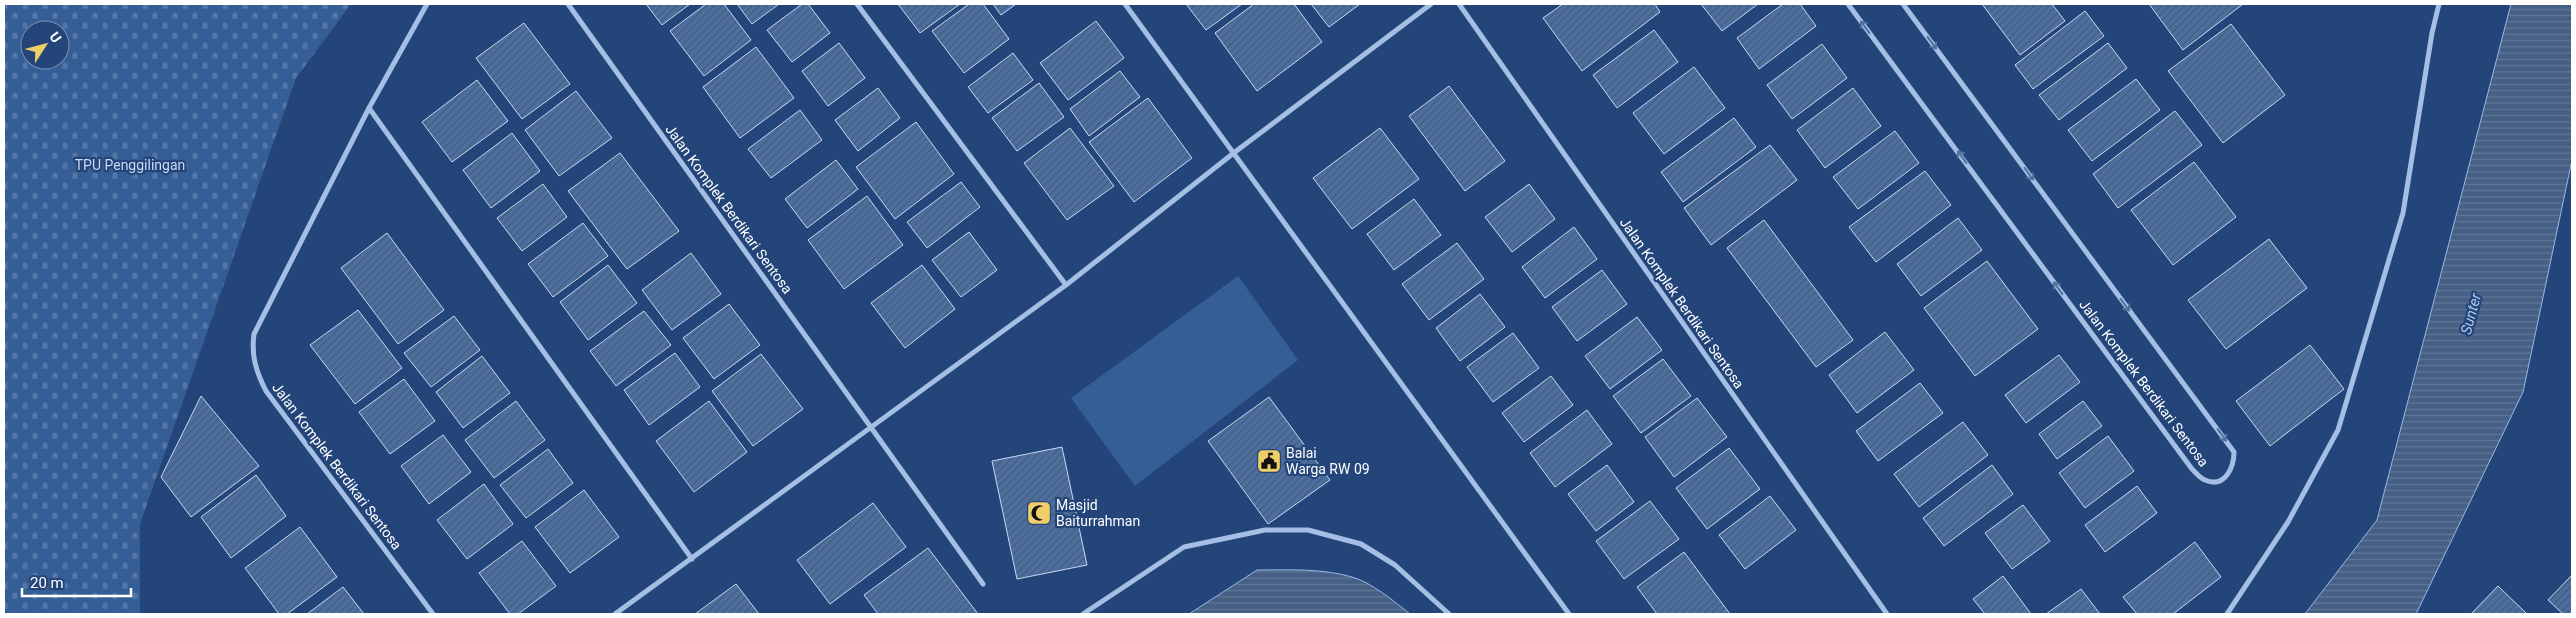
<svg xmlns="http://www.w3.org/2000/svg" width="2576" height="618" viewBox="0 0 2576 618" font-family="Roboto,sans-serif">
<defs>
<pattern id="cemetery-stones" width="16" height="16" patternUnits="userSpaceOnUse" patternTransform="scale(1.25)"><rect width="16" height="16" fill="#365e96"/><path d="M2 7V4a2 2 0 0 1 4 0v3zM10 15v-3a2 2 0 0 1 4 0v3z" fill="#5476a6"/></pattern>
<pattern id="water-rules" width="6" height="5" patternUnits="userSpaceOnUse" patternTransform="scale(1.25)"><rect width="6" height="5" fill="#465f85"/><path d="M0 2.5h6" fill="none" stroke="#627797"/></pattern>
<pattern id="building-hatch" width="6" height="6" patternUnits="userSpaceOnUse" patternTransform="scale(1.25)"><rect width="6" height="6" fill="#4b6fa3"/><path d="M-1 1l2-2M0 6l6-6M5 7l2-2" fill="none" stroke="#4c5a6f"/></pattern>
</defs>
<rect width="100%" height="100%" fill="#234579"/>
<path fill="#365e96" d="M1238 276 1298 360 1135 486 1071 398Z"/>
<path fill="url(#cemetery-stones)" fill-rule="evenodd" d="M4 4H351L296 78 140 524V614H4ZM30 30H60V60H30Z"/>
<path fill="url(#water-rules)" stroke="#99b9e5" d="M2511 4H2572V160L2523 392 2416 614H2305L2377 520Z
M1257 570C1288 570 1321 568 1352 577 1371 582 1395 602 1410 614H1189Z"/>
<path fill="url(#building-hatch)" stroke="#c7d9f3" d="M646 4H690L662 25Z
M706 4H724L751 40 704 76 670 31Z
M737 4H779L752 24Z
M802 4H808L830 33 792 62 767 30Z
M898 4H960L920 33Z
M969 4H983L1009 39 964 73 932 31Z
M993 4H1016L1001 15Z
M1186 4H1242L1206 30Z
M1254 4H1294L1322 42 1257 91 1215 33Z
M1311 4H1360L1329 27Z
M1563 4H1655L1660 12 1582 71 1543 18Z
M1701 4H1758L1722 31Z
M1783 4H1800L1816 26 1759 69 1737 38Z
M1982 4H2052L2065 21 2020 55Z
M2149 4H2243L2183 50Z
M2085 11 2104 36 2033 89 2015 65Z
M1096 21 1124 58 1068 100 1040 63Z
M524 23 570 84 522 119 476 58Z
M2231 24 2285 95 2223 143 2168 71Z
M1654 30 1678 62 1617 108 1593 75Z
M839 43 865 78 828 106 802 71Z
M2108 43 2127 68 2059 120 2039 95Z
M1822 44 1847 78 1792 119 1767 85Z
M756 47 794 98 740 138 703 87Z
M1013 53 1033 80 988 113 968 87Z
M1694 67 1725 108 1664 154 1633 113Z
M1120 71 1140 97 1089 136 1070 109Z
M2136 79 2160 110 2092 161 2068 130Z
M477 80 508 121 452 162 422 122Z
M1039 83 1064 117 1017 151 992 118Z
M1449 86 1505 161 1465 191 1409 116Z
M878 88 900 118 858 151 835 120Z
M1853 88 1881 126 1825 168 1797 130Z
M576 91 612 138 559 176 525 130Z
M1148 98 1192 158 1134 202 1089 142Z
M800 110 822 140 771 178 748 149Z
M2175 111 2202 145 2118 208 2093 174Z
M1734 118 1756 147 1683 202 1661 172Z
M916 122 954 174 895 219 856 167Z
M1070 128 1114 186 1067 220 1024 163Z
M1380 128 1419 179 1352 229 1313 178Z
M1895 131 1919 163 1858 209 1833 177Z
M512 133 540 171 491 208 463 170Z
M1770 145 1797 180 1711 245 1684 208Z
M620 153 679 231 627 269 568 191Z
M836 160 858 189 807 228 785 199Z
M2194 162 2236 217 2173 265 2131 210Z
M1925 171 1951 205 1876 262 1849 227Z
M961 182 980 207 927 248 907 222Z
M543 184 567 217 522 251 497 218Z
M1529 184 1555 219 1512 252 1485 217Z
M867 196 903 245 844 289 808 240Z
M1414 199 1441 235 1394 270 1367 234Z
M1958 218 1982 250 1921 296 1897 264Z
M1764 220 1853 340 1816 367 1727 248Z
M583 223 608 256 553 297 528 264Z
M1574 227 1597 259 1545 298 1522 267Z
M969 232 997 270 961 297 932 260Z
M387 233 444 310 398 344 341 268Z
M2269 239 2307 288 2226 349 2188 300Z
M1457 243 1484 279 1429 320 1402 284Z
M691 253 721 294 672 330 642 290Z
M1987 261 2038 329 1975 376 1924 308Z
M608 265 637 303 588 340 560 302Z
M922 265 955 309 905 348 871 303Z
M1602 270 1627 304 1577 341 1552 307Z
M1480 294 1505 327 1460 361 1436 328Z
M729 304 760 345 714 379 683 338Z
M358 310 402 368 355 404 310 345Z
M644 311 671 345 616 386 590 351Z
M454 316 480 350 431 387 404 353Z
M1637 317 1662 350 1610 389 1585 356Z
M1885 332 1914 370 1857 413 1829 375Z
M1513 333 1539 368 1493 402 1467 367Z
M2310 345 2344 389 2270 446 2236 401Z
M675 353 700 387 649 425 624 390Z
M761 354 803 409 753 446 712 391Z
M2059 355 2080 382 2026 423 2005 395Z
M482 356 510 393 463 428 436 392Z
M1663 359 1691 396 1641 433 1613 396Z
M1551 376 1573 405 1524 442 1502 413Z
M404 379 435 421 390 454 359 412Z
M1920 383 1943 413 1878 461 1856 431Z
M201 396 259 466 191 517 161 477Z
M1269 397 1330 480 1268 524 1208 441Z
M1697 398 1727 437 1674 477 1645 437Z
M516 401 545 440 494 478 465 440Z
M709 401 747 452 694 492 656 441Z
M2083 401 2102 426 2057 459 2039 434Z
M1587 410 1612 444 1555 487 1530 453Z
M1963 422 1988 455 1919 507 1894 474Z
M443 435 471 472 429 504 401 466Z
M2108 436 2134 471 2085 508 2059 473Z
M1062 447 1087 565 1017 579 992 461Z
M1729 448 1760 489 1707 529 1676 488Z
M548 449 573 483 526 518 500 485Z
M1607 465 1634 502 1596 531 1568 494Z
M1992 465 2013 494 1944 546 1923 518Z
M256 475 286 516 231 558 201 517Z
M484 484 513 524 467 559 437 520Z
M2137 486 2157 513 2105 552 2085 525Z
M584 490 619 537 570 573 535 527Z
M1770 496 1796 530 1745 569 1719 535Z
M1650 501 1679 539 1624 579 1596 541Z
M873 503 906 547 830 604 797 560Z
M2023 505 2050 541 2012 569 1985 533Z
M300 527 337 577 287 614H279L245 568Z
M522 541 556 586 518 614H510L479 573Z
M2195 542 2221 577 2173 614H2137L2123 597Z
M928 548 978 614H878L864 595Z
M1684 552 1730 614H1657L1637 587Z
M2572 575V614H2563L2548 600Z
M2003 576 2031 614H1985L1973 599Z
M736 584 759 614H695Z
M2498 586 2527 614H2471Z
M343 587 364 614H307Z
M2081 589 2100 614H2046Z"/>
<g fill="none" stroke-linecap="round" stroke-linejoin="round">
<path stroke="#a5bfe4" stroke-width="5" d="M427 4 369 108 254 334C251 356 256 371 266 391L433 614
M568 4 983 584
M857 4 1066 285
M1125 4 1569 614
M1459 4 1887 614
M1848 4 2192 469C2196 473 2200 478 2205 480 2225 489 2234 467 2234 452L1903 4
M369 108 692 559
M615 614 1066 285 1235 152 1431 4
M1083 614 1184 547 1265 530H1308L1361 544 1395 565 1449 614
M2227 614 2288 522 2338 430 2403 213 2432 33 2439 4"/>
</g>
<defs><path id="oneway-shaft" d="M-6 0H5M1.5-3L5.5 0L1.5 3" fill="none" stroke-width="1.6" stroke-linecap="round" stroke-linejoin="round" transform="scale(1.25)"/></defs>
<g stroke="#50709e">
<use href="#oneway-shaft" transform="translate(1865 27) rotate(-126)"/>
<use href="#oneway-shaft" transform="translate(1932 43) rotate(54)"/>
<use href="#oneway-shaft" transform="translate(1962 157) rotate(-126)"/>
<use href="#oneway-shaft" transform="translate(2029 174) rotate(54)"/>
<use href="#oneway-shaft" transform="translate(2058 288) rotate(-126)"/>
<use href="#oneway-shaft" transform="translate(2125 305) rotate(54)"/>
<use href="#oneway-shaft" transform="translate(2222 435) rotate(54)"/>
</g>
<defs>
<symbol id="civic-square" viewBox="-11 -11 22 22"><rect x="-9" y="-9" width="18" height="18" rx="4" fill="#efce68" stroke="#234579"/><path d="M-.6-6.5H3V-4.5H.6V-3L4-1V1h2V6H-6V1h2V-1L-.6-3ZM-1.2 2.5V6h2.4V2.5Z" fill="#111"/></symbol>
<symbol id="mosque-square" viewBox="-11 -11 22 22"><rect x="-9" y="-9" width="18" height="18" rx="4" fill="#efce68" stroke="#234579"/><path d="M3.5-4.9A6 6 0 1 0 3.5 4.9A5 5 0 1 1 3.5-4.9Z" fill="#111"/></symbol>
</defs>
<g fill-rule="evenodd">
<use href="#civic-square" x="1255" y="447" width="28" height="28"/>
<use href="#mosque-square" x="1025" y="499" width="28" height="28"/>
</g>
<g text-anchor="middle" stroke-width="4.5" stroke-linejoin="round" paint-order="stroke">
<g font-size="14" fill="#c7d9f3" stroke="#234579">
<text x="130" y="170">TPU Penggilingan</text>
</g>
<g font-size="14" fill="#fff" stroke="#234579">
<text transform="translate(729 209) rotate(54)" y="5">Jalan Komplek Berdikari Sentosa</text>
<text transform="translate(1682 303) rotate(55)" y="5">Jalan Komplek Berdikari Sentosa</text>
<text transform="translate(2144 383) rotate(53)" y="5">Jalan Komplek Berdikari Sentosa</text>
<text transform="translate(337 466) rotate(53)" y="5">Jalan Komplek Berdikari Sentosa</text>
</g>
<g font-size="14" fill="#fff" stroke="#234579" text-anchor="start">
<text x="1286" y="458">Balai<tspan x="1286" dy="16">Warga RW 09</tspan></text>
<text x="1056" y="510">Masjid<tspan x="1056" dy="16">Baiturrahman</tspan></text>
</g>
<g font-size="15" font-style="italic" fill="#b0c9ec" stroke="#234579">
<text transform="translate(2471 314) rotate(-75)" y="5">Sunter</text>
</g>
</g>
<rect width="2576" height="618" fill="none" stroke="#ffffff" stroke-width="10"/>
<g transform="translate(45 45) rotate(54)"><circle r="24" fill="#234579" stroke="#7b8faf"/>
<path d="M0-4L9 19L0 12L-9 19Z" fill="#efce68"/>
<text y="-8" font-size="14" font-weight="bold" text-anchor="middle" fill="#ffffff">U</text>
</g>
<path d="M22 588v8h109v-8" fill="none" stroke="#ffffff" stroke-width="2.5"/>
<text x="30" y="588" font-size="15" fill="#ffffff" stroke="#234579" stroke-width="4" paint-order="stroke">20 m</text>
</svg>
